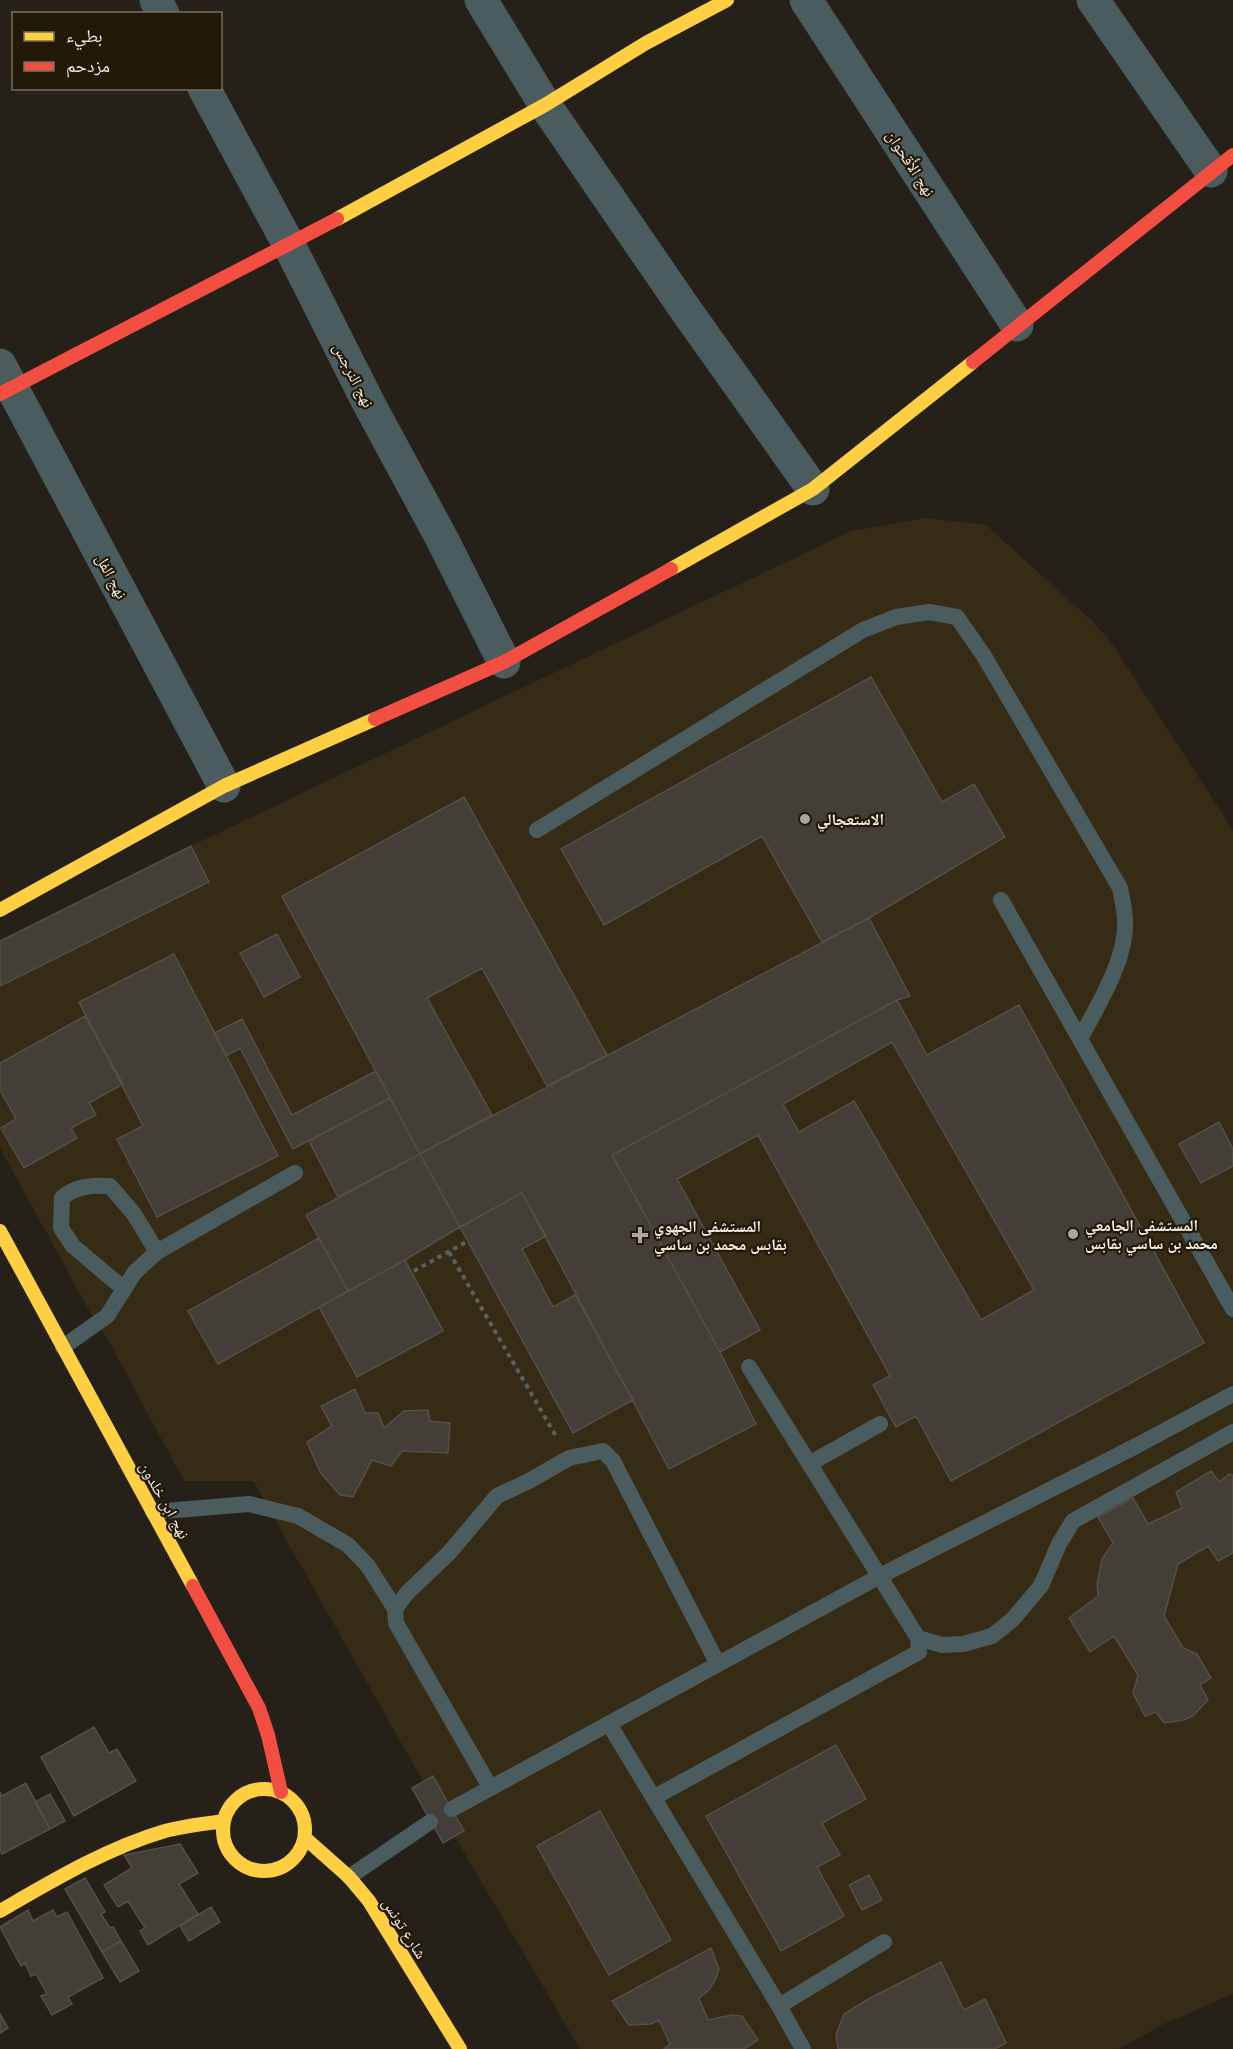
<svg xmlns="http://www.w3.org/2000/svg" width="1233" height="2049" viewBox="0 0 1233 2049" font-family="Lato,'Noto Naskh Arabic',sans-serif">
<rect width="100%" height="100%" fill="#262118"/>
<path fill="#362b15" d="M926 518 986 525 1092 621 1111 642 1233 830V1994L1164 2024 1118 2049H580L442 1815 253 1481H184L107 1338 90 1312 0 1148V941L191 846 851 531Z"/>
<path fill="#433f38" stroke="#544f47" stroke-width="1.5" fill-rule="evenodd" d="M871 677 942 802 974 784 1005 837 869 918 822 942 762 836 604 925 561 849Z
M464 797 607 1055 547 1086 482 968 427 998 492 1115 420 1154 282 896Z
M191 846 209 882 0 986V941Z
M869 918 910 996 897 1000 612 1155 720 1352 756 1424 669 1469 522 1193 460 1227 420 1154Z
M277 934 300 977 264 997 240 953Z
M174 954 278 1156 157 1217 117 1139 143 1126 79 1002Z
M897 1000 927 1055 1019 1005 1204 1343 951 1481 916 1416 896 1427 873 1385 890 1376 758 1135 677 1179 760 1330 720 1352 612 1155ZM892 1042 1034 1290 981 1320 854 1101 799 1132 783 1104Z
M85 1016 123 1084 89 1103 96 1115 71 1128 77 1138 24 1168 1 1128 16 1119 0 1090V1063Z
M242 1019 292 1115 376 1071 390 1098 293 1149 240 1048 226 1056 214 1033Z
M390 1098 420 1154 338 1197 309 1141Z
M1219 1122 1233 1149V1166L1201 1183 1179 1144Z
M420 1154 460 1227 405 1260 348 1291 306 1215Z
M522 1193 546 1236 522 1249 553 1307 575 1295 633 1400 573 1433 460 1227Z
M319 1238 348 1291 218 1364 188 1311Z
M405 1260 443 1331 357 1377 319 1307Z
M355 1389 365 1413H378L384 1428 404 1411 428 1410 430 1421 450 1423 448 1453 402 1451 391 1466 372 1460 353 1497 340 1495 320 1472 307 1442 332 1426 321 1406Z
M1211 1471 1219 1482 1229 1474 1233 1475V1553L1218 1561 1208 1546 1178 1564 1164 1616 1183 1648 1197 1654 1211 1678 1200 1685 1208 1700 1193 1716 1184 1720 1164 1723 1156 1712 1145 1716 1133 1693 1138 1675 1114 1636 1090 1652 1069 1618 1098 1596 1097 1585 1102 1559 1113 1543 1098 1517 1133 1498 1148 1524 1182 1508 1176 1492Z
M94 1727 109 1753 117 1749 136 1781 74 1816 41 1757Z
M836 1745 866 1799 822 1823 840 1855 817 1867 844 1916 781 1951 706 1816Z
M433 1776 464 1831 443 1843 412 1788Z
M26 1783 50 1829 2 1854 0 1850V1792L2 1796Z
M50 1794 65 1821 50 1829 35 1802Z
M600 1811 671 1940 609 1975 537 1846Z
M180 1844 198 1873 179 1884 198 1914 148 1945 140 1931 145 1928 128 1901 118 1907 104 1885 132 1868 124 1855Z
M869 1875 882 1900 862 1910 849 1885Z
M85 1878 105 1912 101 1914 110 1928 113 1927 121 1941 102 1952 65 1889Z
M211 1907 220 1922 189 1941 180 1926Z
M28 1910 33 1921 53 1910 57 1917 67 1912 103 1978 68 1997 72 2004 52 2015 41 1996 47 1994 36 1974 31 1976 25 1963 21 1966 0 1927Z
M121 1941 139 1971 120 1982 102 1952Z
M711 1948 719 1969 716 1978 709 1990 699 1998 708 2020 732 2015 742 2016 758 2040 744 2049H664L670 2044 659 2020 651 2024 629 2025 612 2001Z
M941 1962 964 2010 985 1999 1006 2043 995 2049H838L836 2034 844 2014 870 1998Z
M0 2014 8 2028 0 2033Z"/>
<g fill="none" stroke-linecap="round" stroke-linejoin="round">
<path stroke="#596260" stroke-width="4" stroke-dasharray="4.5 4.5" stroke-linecap="butt" d="M449 1252 557 1438
M414 1271 466 1242"/>
<path stroke="#4b5c5f" stroke-width="16" d="M537 830 863 630 896 617 929 612 957 617 984 656 1120 888C1122 899 1125 910 1125 921 1127 960 1097 1006 1080 1039
M1001 900 1233 1309
M124 1289 73 1246 61 1228 62 1198C75 1186 92 1185 110 1186L134 1214 157 1252
M63 1347 107 1316 135 1272 157 1252 295 1173
M809 1464 880 1424
M153 1512 249 1504 298 1516 348 1545 368 1566 395 1609
M918 1638 942 1645 963 1644 992 1636 1012 1620 1041 1586 1059 1544 1073 1521 1233 1432
M609 1724 779 2006 803 2049
M490 1787 396 1623 395 1609 407 1593 449 1553 497 1496 529 1481 569 1458 603 1451 613 1461 718 1664
M653 1798 919 1652 918 1638 749 1367
M452 1809 880 1576 1138 1445 1233 1394
M349 1877 430 1822
M779 2006 884 1942"/>
<path stroke="#4b5c5f" stroke-width="33" d="M156 0 163 14
M481 0 545 105 685 309 813 489
M806 0 1017 325
M1093 0 1211 171
M204 88 289 245 369 404 441 537 504 662
M0 365 224 786"/>
<path stroke="#ffcf43" stroke-width="14" d="M337 219 545 105 646 43 727 0
M671 569 813 489 973 362
M0 910 224 786 375 719
M0 1231 193 1586
M223 1830a41 41 0 1 1 82 0a41 41 0 1 1-82 0Z
M305 1838 349 1877 369 1901 460 2049
M0 1911C52 1881 107 1848 165 1831 184 1826 204 1824 224 1821"/>
<path stroke="#f24e42" stroke-width="14" d="M973 362 1233 155
M0 394 337 219
M375 719 504 662 671 569
M193 1586 259 1708 268 1735 281 1792"/>
</g>
<g fill="#aba59b" stroke="#221909" stroke-width="2">
<circle cx="805" cy="819" r="6"/>
<circle cx="1073" cy="1234" r="6"/>
<path d="M637 1226h6v6h6v6h-6v6h-6v-6h-6v-6h6z"/>
</g>
<g text-anchor="middle" stroke-width="4.5" stroke-linejoin="round" paint-order="stroke">
<g font-size="16" fill="#f2ece1" stroke="#221909">
<text transform="translate(911 163) rotate(57)" y="6">نهج الأُقحوان</text>
<text transform="translate(354 375) rotate(63)" y="6">نهج النرجس</text>
<text transform="translate(112 576) rotate(62)" y="6">نهج الفل</text>
<text transform="translate(165 1500) rotate(61)" y="6">نهج ابن خلدون</text>
<text transform="translate(405 1928) rotate(58)" y="6">شارع تونس</text>
</g>
<g font-size="16" font-weight="bold" fill="#f2ece1" stroke="#221909" text-anchor="start">
<text x="817" y="825">الاستعجالي</text>
<text x="1085" y="1231">المستشفى الجامعي<tspan x="1085" dy="18">محمد بن ساسي بقابس</tspan></text>
<text x="654" y="1232">المستشفى الجهوي<tspan x="654" dy="18">بقابس محمد بن ساسي</tspan></text>
</g>
</g>
<rect x="12" y="12" width="210" height="78" fill="#221909" stroke="#756d5f" stroke-width="1.5"/>
<rect x="24" y="32" width="30" height="9" fill="#ffcf43" stroke="#756d5f" stroke-width="1.5"/>
<text x="66" y="42" font-size="18" fill="#f2ece1">بطيء</text>
<rect x="24" y="62" width="30" height="9" fill="#f24e42" stroke="#756d5f" stroke-width="1.5"/>
<text x="66" y="72" font-size="18" fill="#f2ece1">مزدحم</text>
</svg>
